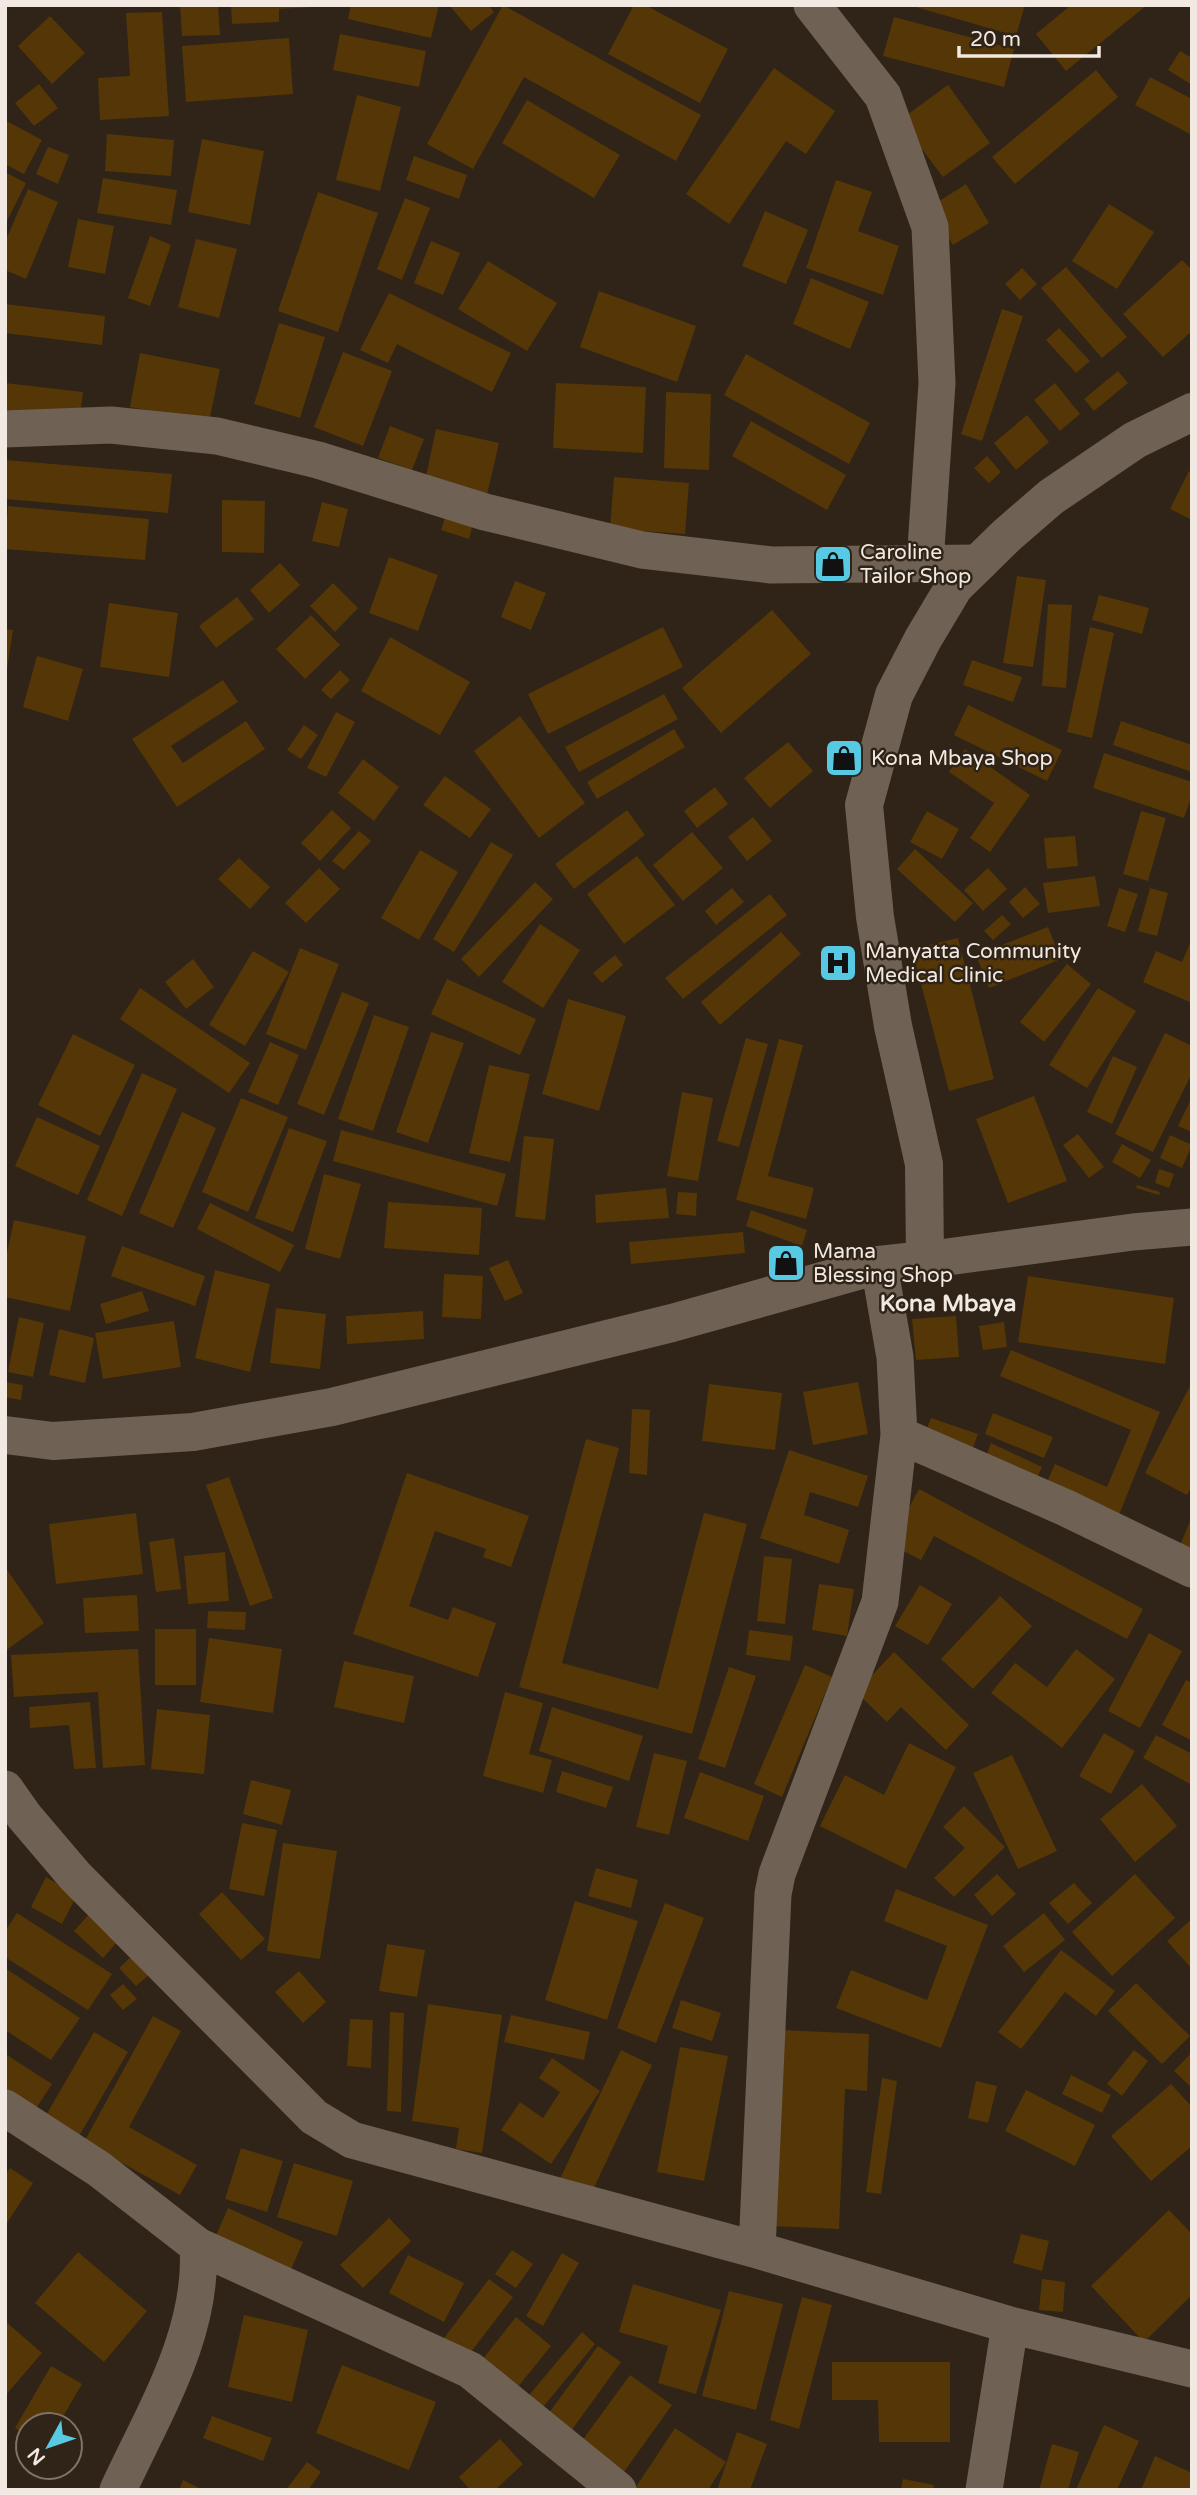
<svg xmlns="http://www.w3.org/2000/svg" width="1197" height="2495" viewBox="0 0 1197 2495" font-family="'Varela Round',sans-serif">
<rect width="100%" height="100%" fill="#2f2417"/>
<path fill="#553606" d="M180 5H218L220 35 182 36Z
M231 5H312V7L279 9V22L232 24Z
M351 5H439L431 38 348 19Z
M449 5H488L494 12 471 31Z
M503 5 701 115 676 161 524 77 473 169 427 144Z
M634 5H645L728 49 700 103 608 54Z
M909 5H1025L1016 36Z
M1071 5H1147L1066 71 1036 34Z
M162 12 169 116 100 120 98 78 130 76 126 13Z
M50 16 85 53 52 84 18 46Z
M894 17 1014 49 1004 87 883 56Z
M340 34 426 51 419 87 333 70Z
M289 38 293 94 186 102 182 46Z
M1180 51 1192 58V85L1168 70Z
M774 68 835 111 806 154 786 141 729 224 686 194Z
M1096 70 1118 97 1015 184 992 157Z
M1150 77 1192 99V135L1135 105Z
M39 84 58 108 34 126 15 103Z
M948 85 990 143 943 177 900 120Z
M357 95 401 107 380 191 336 180Z
M527 100 620 155 594 198 502 143Z
M5 120 42 140 24 174 5 164Z
M107 134 174 140 171 176 105 171Z
M202 139 264 151 250 225 188 212Z
M48 147 69 155 58 184 36 174Z
M414 156 467 175 459 199 406 180Z
M5 172 26 183 5 225Z
M103 178 177 190 171 225 97 213Z
M836 180 872 192 858 231 899 246 883 295 806 268Z
M966 184 989 223 953 245 930 207Z
M28 189 58 202 26 279 5 270V242Z
M318 192 378 213 338 332 278 311Z
M405 198 430 208 402 280 377 269Z
M1109 204 1154 232 1117 289 1072 261Z
M765 211 808 230 786 284 742 266Z
M78 219 114 226 105 274 68 267Z
M150 236 171 245 150 306 128 298Z
M196 239 237 249 219 318 178 307Z
M431 241 460 253 443 295 414 283Z
M1182 260 1192 270V331L1163 357 1123 314Z
M488 261 557 303 527 351 458 309Z
M1066 267 1127 337 1102 358 1041 288Z
M1022 268 1037 284 1020 300 1005 284Z
M811 278 869 302 850 349 793 324Z
M599 291 696 326 677 382 580 347Z
M389 293 511 353 492 392 397 344 388 363 360 350Z
M5 304 105 316 102 345 5 333Z
M1002 309 1023 316 982 441 961 434Z
M279 323 325 337 300 418 254 404Z
M1059 328 1090 361 1076 373 1046 340Z
M343 352 392 371 363 446 314 427Z
M140 353 220 369 209 422 130 407Z
M746 354 870 423 849 464 724 395Z
M1118 371 1128 383 1094 411 1084 399Z
M5 383 83 392 79 423 5 414Z
M556 383 646 387 643 453 553 448Z
M1055 383 1080 414 1060 431 1034 400Z
M666 392 711 394 709 470 664 468Z
M1027 415 1049 442 1016 470 994 443Z
M751 421 846 475 827 510 732 456Z
M390 426 424 439 412 470 378 458Z
M436 429 499 443 487 495 425 481Z
M987 456 1001 472 989 483 974 468Z
M5 460 172 474 168 513 5 499Z
M1189 471 1192 472V520L1170 509Z
M614 477 689 483 685 534 610 529Z
M222 500 265 501 264 553 222 552Z
M322 502 348 509 339 547 312 541Z
M8 506 149 519 145 560 5 549Z
M448 508 475 516 469 539 441 530Z
M389 557 438 575 418 631 369 613Z
M280 563 300 585 269 613 250 590Z
M1017 576 1046 580 1033 667 1003 663Z
M515 581 546 593 531 630 501 617Z
M333 583 358 608 335 632 310 606Z
M1099 595 1149 608 1142 634 1092 620Z
M237 597 254 619 216 648 199 626Z
M109 603 178 613 169 677 100 667Z
M1048 604 1072 605 1066 688 1042 686Z
M772 610 811 654 721 733 682 688Z
M311 615 340 645 305 679 276 649Z
M663 627 683 667 548 734 528 694Z
M1090 627 1114 633 1092 738 1067 732Z
M5 629 13 630 7 669H5Z
M390 637 470 682 440 735 361 691Z
M37 656 83 669 68 721 23 707Z
M972 660 1022 677 1013 702 963 685Z
M340 670 350 680 331 699 321 690Z
M223 680 238 702 171 746 183 763 246 721 265 749 177 807 132 739Z
M664 694 678 719 579 772 565 747Z
M968 705 1062 750 1047 781 954 735Z
M336 712 355 722 326 777 307 768Z
M520 716 585 803 539 838 474 751Z
M1121 721 1192 745V772L1113 745Z
M304 725 318 735 301 759 287 750Z
M674 729 685 747 597 799 587 782Z
M788 742 813 771 770 808 744 778Z
M965 749 1030 795 990 852 970 838 994 803 949 772Z
M1104 753 1192 782V795L1184 818 1093 788Z
M363 759 399 787 374 821 338 793Z
M445 776 491 809 470 838 423 805Z
M715 787 728 804 697 828 684 811Z
M332 810 351 828 320 861 301 843Z
M627 810 645 835 574 889 555 864Z
M927 811 959 829 942 859 910 842Z
M1141 811 1166 818 1148 881 1123 874Z
M753 817 772 841 747 861 728 837Z
M359 831 371 841 344 870 332 861Z
M692 832 723 868 683 901 653 865Z
M1075 836 1078 866 1047 869 1044 838Z
M491 842 513 855 454 952 433 939Z
M915 849 973 903 955 922 897 869Z
M420 850 458 872 419 940 381 918Z
M637 856 675 905 624 944 587 894Z
M239 858 270 887 250 909 218 879Z
M319 868 340 889 306 923 285 903Z
M988 868 1007 889 983 911 964 890Z
M1095 876 1100 906 1048 913 1043 883Z
M535 882 553 899 479 977 461 959Z
M1025 887 1040 904 1023 918 1009 902Z
M732 888 744 902 716 925 705 911Z
M1119 888 1138 894 1125 932 1107 926Z
M1150 888 1168 893 1157 936 1138 931Z
M770 894 787 915 683 999 665 978Z
M1002 915 1011 924 993 940 984 931Z
M540 924 580 950 543 1008 502 982Z
M1048 927 1061 959 989 988 976 955Z
M781 932 801 954 720 1025 701 1002Z
M958 938 994 1079 949 1091 912 949Z
M1192 939V1003L1143 982 1156 951 1182 962Z
M300 948 339 964 306 1050 266 1034Z
M253 951 289 972 245 1046 209 1025Z
M615 955 623 965 602 983 593 973Z
M193 959 214 987 186 1009 165 982Z
M1067 964 1091 984 1044 1042 1020 1022Z
M447 979 536 1019 520 1055 431 1014Z
M140 988 250 1063 229 1093 120 1019Z
M1098 988 1136 1011 1087 1088 1049 1065Z
M342 992 369 1003 324 1115 297 1104Z
M568 999 626 1016 599 1111 542 1094Z
M374 1015 409 1027 373 1131 338 1119Z
M431 1032 464 1043 428 1143 396 1132Z
M1165 1033 1192 1046V1073L1153 1152 1115 1134Z
M73 1034 135 1065 100 1136 38 1105Z
M746 1038 768 1044 739 1147 717 1141Z
M779 1039 803 1045 768 1176 814 1188 806 1219 736 1200Z
M270 1042 299 1055 278 1105 248 1092Z
M1113 1056 1137 1067 1112 1124 1087 1112Z
M489 1065 530 1074 510 1162 469 1153Z
M142 1073 177 1089 122 1216 87 1200Z
M682 1092 713 1098 698 1181 667 1176Z
M1034 1096 1067 1181 1008 1203 976 1119Z
M1192 1097V1132L1178 1126Z
M241 1098 288 1117 248 1212 202 1192Z
M182 1112 216 1128 173 1228 139 1213Z
M37 1117 100 1146 78 1195 15 1166Z
M289 1128 327 1141 293 1232 255 1218Z
M341 1130 506 1174 497 1206 333 1161Z
M1078 1134 1104 1167 1089 1178 1063 1145Z
M1170 1135 1192 1145 1182 1168 1160 1158Z
M524 1136 554 1139 545 1220 515 1217Z
M1122 1144 1151 1160 1140 1178 1112 1162Z
M1159 1169 1174 1174 1169 1188 1155 1183Z
M324 1174 361 1184 340 1259 305 1249Z
M1137 1185 1160 1192 1159 1195 1136 1188Z
M666 1188 669 1218 596 1223 595 1195Z
M678 1192 697 1193 696 1216 676 1214Z
M388 1202 482 1208 479 1255 384 1248Z
M210 1203 294 1245 280 1272 197 1229Z
M751 1210 807 1230 802 1246 746 1226Z
M14 1220 86 1236 70 1311 5 1297V1262Z
M743 1232 745 1253 631 1264 629 1242Z
M122 1246 205 1276 195 1306 111 1276Z
M508 1260 523 1293 505 1301 489 1268Z
M215 1270 270 1284 250 1372 195 1358Z
M444 1274 483 1276 481 1319 442 1317Z
M1028 1276 1174 1298 1165 1364 1018 1342Z
M142 1291 149 1311 106 1324 100 1304Z
M276 1308 326 1314 320 1369 270 1363Z
M423 1311 424 1339 347 1344 346 1316Z
M956 1316 959 1357 916 1360 912 1319Z
M19 1317 44 1323 33 1377 8 1372Z
M174 1321 181 1367 103 1379 95 1333Z
M1004 1322 1007 1347 983 1350 979 1326Z
M59 1329 94 1338 85 1383 49 1375Z
M1011 1350 1160 1412 1117 1520 1044 1489 1055 1464 1107 1487 1131 1430 1000 1376Z
M5 1382 23 1385 21 1400 5 1397Z
M858 1382 868 1434 813 1445 803 1392Z
M1192 1382V1486L1187 1495 1145 1473Z
M709 1384 782 1393 775 1450 702 1441Z
M632 1409 650 1410 647 1475 629 1473Z
M993 1413 1053 1437 1044 1458 985 1434Z
M931 1418 978 1434 971 1453 924 1436Z
M586 1439 619 1448 562 1663 658 1689 704 1513 747 1524 692 1734 519 1687Z
M991 1443 1042 1467 1035 1483 985 1459Z
M789 1450 868 1476 858 1507 810 1492 804 1515 849 1530 839 1564 760 1538Z
M407 1473 529 1516 511 1567 483 1557 486 1549 435 1531 409 1606 448 1620 453 1607 496 1623 478 1677 353 1634Z
M229 1477 273 1598 250 1606 206 1485Z
M919 1489 1143 1609 1127 1639 934 1536 921 1560 890 1544Z
M136 1513 143 1574 56 1584 49 1524Z
M1192 1516V1553L1179 1548Z
M174 1538 181 1589 156 1592 149 1542Z
M225 1552 229 1601 188 1604 184 1556Z
M764 1556 792 1559 785 1624 757 1621Z
M5 1567 44 1623 5 1651Z
M819 1584 854 1589 847 1636 812 1630Z
M920 1585 952 1604 928 1645 895 1626Z
M137 1595 139 1631 85 1633 83 1598Z
M1000 1596 1032 1626 973 1689 941 1659Z
M208 1611 246 1612 245 1630 207 1628Z
M155 1629H196V1685H155Z
M749 1630 793 1636 790 1661 746 1655Z
M1149 1633 1182 1651 1140 1728 1108 1711Z
M209 1638 282 1649 273 1713 200 1702Z
M138 1649 145 1765 103 1768 98 1692 14 1697 11 1655Z
M1076 1649 1115 1679 1062 1748 991 1693 1015 1663 1047 1687Z
M894 1652 969 1725 946 1750 901 1707 887 1722 856 1692Z
M344 1661 414 1676 404 1723 334 1707Z
M805 1665 832 1677 782 1797 754 1784Z
M729 1667 756 1676 725 1768 698 1759Z
M1186 1680 1192 1683V1741L1162 1725Z
M505 1692 543 1703 529 1754 552 1760 543 1793 483 1776Z
M90 1702 96 1768 74 1769 69 1725 30 1728 29 1707Z
M552 1707 643 1736 629 1781 539 1751Z
M157 1709 210 1715 204 1774 151 1769Z
M1104 1733 1135 1751 1111 1794 1079 1776Z
M1156 1735 1192 1754V1785L1143 1758Z
M909 1743 956 1767 906 1869 820 1826 845 1775 884 1795Z
M654 1753 687 1761 669 1835 636 1827Z
M1012 1755 1057 1851 1018 1869 973 1773Z
M562 1771 613 1787 606 1808 556 1792Z
M700 1772 764 1796 748 1841 684 1818Z
M251 1780 291 1790 282 1825 243 1814Z
M1142 1784 1177 1826 1135 1862 1100 1819Z
M964 1806 1005 1847 954 1897 934 1878 965 1848 943 1827Z
M242 1823 277 1830 264 1896 229 1889Z
M283 1843 337 1851 320 1959 267 1951Z
M596 1868 638 1880 631 1908 588 1896Z
M997 1874 1016 1894 992 1916 974 1895Z
M1135 1874 1175 1918 1112 1976 1072 1932Z
M46 1877 77 1895 62 1924 31 1907Z
M1074 1883 1092 1903 1068 1924 1049 1903Z
M896 1889 988 1925 941 2048 836 2008 851 1970 927 2000 947 1946 884 1921Z
M222 1892 265 1939 241 1960 199 1914Z
M575 1901 638 1921 607 2020 545 2000Z
M665 1903 704 1918 656 2043 617 2028Z
M17 1913 112 1974 88 2010 5 1957V1931Z
M90 1913 119 1940 103 1958 74 1931Z
M1044 1913 1065 1940 1024 1972 1003 1946Z
M1192 1919V1969L1167 1941Z
M387 1944 425 1950 417 1997 379 1991Z
M1061 1950 1115 1991 1096 2016 1065 1992 1021 2049 998 2032Z
M134 1954 151 1973 136 1986 119 1968Z
M5 1968 80 2018 51 2060 5 2030Z
M299 1971 326 2002 303 2023 275 1992Z
M1136 1983 1190 2036 1162 2064 1108 2011Z
M123 1984 137 1999 123 2010 110 1995Z
M681 2000 721 2013 712 2041 672 2028Z
M428 2004 502 2015 482 2153 456 2149 459 2128 412 2121Z
M390 2012 404 2013 401 2112 387 2111Z
M511 2015 590 2032 584 2060 504 2042Z
M153 2016 181 2031 129 2127 197 2165 180 2195 84 2142Z
M350 2019 373 2020 371 2068 347 2066Z
M781 2030 869 2034 867 2091 845 2089 839 2229 772 2226Z
M94 2032 128 2052 75 2143 41 2124Z
M680 2047 728 2056 704 2181 657 2172Z
M621 2050 652 2065 589 2198 558 2183Z
M1134 2050 1148 2061 1122 2096 1107 2084Z
M1192 2052V2088L1174 2071Z
M7 2055 52 2084 35 2110 5 2090Z
M552 2058 600 2091 551 2164 501 2130 520 2102 543 2118 560 2092 539 2078Z
M1071 2075 1111 2095 1102 2113 1062 2094Z
M882 2078 897 2081 881 2194 866 2192Z
M976 2081 997 2086 988 2123 968 2118Z
M1171 2084 1192 2107V2146L1151 2181 1111 2136Z
M1026 2090 1095 2125 1075 2166 1005 2131Z
M241 2148 283 2161 267 2212 225 2199Z
M294 2163 353 2181 337 2236 277 2217Z
M10 2168 33 2183 7 2223 5 2222V2175Z
M228 2208 303 2242 289 2274 214 2240Z
M1169 2210 1192 2234V2295L1144 2342 1091 2286Z
M389 2218 411 2241 363 2288 340 2265Z
M1021 2234 1049 2241 1042 2271 1013 2263Z
M512 2250 533 2264 516 2288 495 2274Z
M78 2252 147 2311 104 2362 35 2303Z
M562 2253 579 2263 543 2326 526 2316Z
M408 2255 464 2283 444 2322 389 2293Z
M489 2279 513 2297 464 2361 441 2342Z
M1042 2279 1065 2282 1063 2312 1039 2310Z
M633 2284 721 2310 696 2394 658 2383 668 2346 619 2332Z
M729 2291 783 2304 756 2410 702 2396Z
M802 2297 832 2305 799 2429 770 2420Z
M244 2315 308 2330 292 2402 228 2387Z
M516 2317 551 2346 513 2393 478 2365Z
M5 2321 42 2353 5 2396Z
M582 2332 595 2344 539 2412 525 2400Z
M598 2346 621 2362 566 2438 543 2421Z
M832 2362H950V2442H879L878 2400H832Z
M342 2365 436 2402 409 2470 316 2433Z
M51 2366 82 2384 58 2425H28V2435L15 2428Z
M630 2375 672 2405 618 2480 576 2449Z
M212 2416 272 2438 263 2461 203 2438Z
M1104 2425 1139 2441 1117 2490H1076Z
M675 2428 726 2462 708 2490H634Z
M737 2432 767 2444 750 2490H717Z
M500 2439 523 2464 495 2490H470L459 2477Z
M1052 2444 1079 2452 1068 2490H1039Z
M1155 2456 1192 2473V2490H1141Z
M307 2462 321 2472 308 2490H286Z
M903 2479 934 2485 933 2490H901Z
M183 2480 203 2490H179Z"/>
<g fill="none" stroke-linecap="round" stroke-linejoin="round">
<path stroke="#6f6254" stroke-width="37" d="M812 5 883 96 930 227 937 383 925 563
M5 429 111 425 217 436 318 460 485 512 642 550 771 565 979 563
M925 1260 1133 1232 1192 1227
M879 1265 895 1357 899 1435 1066 1508 1192 1569
M5 1789 24 1816 75 1876 314 2117 352 2140 757 2250 1010 2325 1192 2369
M5 2108 99 2169 198 2246 470 2370 618 2490
M757 2250 773 1894 777 1874 880 1602 899 1435
M118 2490C153 2414 204 2333 198 2246
M984 2490 1010 2325"/>
<path stroke="#6f6254" stroke-width="38" d="M5 1435 53 1441 193 1432 332 1407 672 1323 879 1265 925 1260 924 1164 893 1026 875 917 864 805 894 695 923 639 954 587 1006 536 1051 497 1135 440 1192 412"/>
</g>
<defs>
<symbol id="shop-square" viewBox="-11 -11 22 22"><rect x="-9" y="-9" width="18" height="18" rx="4" fill="#57c9e2" stroke="#2f2417"/><path d="M-5-2.5h2.3a2.7 3.5 0 0 1 5.4 0H5L5.5 6h-11ZM-1.5-2.5h3a1.5 2.3 0 0 0-3 0Z" fill="#111"/></symbol>
<symbol id="hospital-square" viewBox="-11 -11 22 22"><rect x="-9" y="-9" width="18" height="18" rx="4" fill="#57c9e2" stroke="#2f2417"/><path d="M-5-5h3v3.5h4V-5h3V5h-3V1.5h-4V5h-3Z" fill="#111"/></symbol>
</defs>
<g fill-rule="evenodd">
<use href="#shop-square" x="811" y="542" width="44" height="44"/>
<use href="#shop-square" x="822" y="736" width="44" height="44"/>
<use href="#hospital-square" x="816" y="941" width="44" height="44"/>
<use href="#shop-square" x="764" y="1241" width="44" height="44"/>
</g>
<g text-anchor="middle" stroke-width="5" stroke-linejoin="round" paint-order="stroke">
<g font-size="21" fill="#f2eae2" stroke="#2f2417" text-anchor="start">
<text x="860" y="559">Caroline<tspan x="860" dy="24">Tailor Shop</tspan></text>
<text x="871" y="765">Kona Mbaya Shop</text>
<text x="865" y="958">Manyatta Community<tspan x="865" dy="24">Medical Clinic</tspan></text>
<text x="813" y="1258">Mama<tspan x="813" dy="24">Blessing Shop</tspan></text>
</g>
<g font-size="23" font-weight="bold" fill="#f2eae2" stroke="#2f2417">
<text x="948" y="1311">Kona Mbaya</text>
</g>
</g>
<rect width="1197" height="2495" fill="none" stroke="#f2eae2" stroke-width="14"/>
<g transform="translate(49 2446) rotate(230)"><circle r="33" fill="#2f2417" stroke="#7d7368" stroke-width="2"/>
<path d="M0-5L12 26L0 18L-12 26Z" fill="#57c9e2"/>
<text y="-10" font-size="19" font-weight="bold" text-anchor="middle" fill="#f2eae2">N</text>
</g>
<path d="M959 46v10h140v-10" fill="none" stroke="#f2eae2" stroke-width="3.5"/>
<text x="970" y="46" font-size="21" fill="#f2eae2" stroke="#2f2417" stroke-width="5" paint-order="stroke">20 m</text>
</svg>
